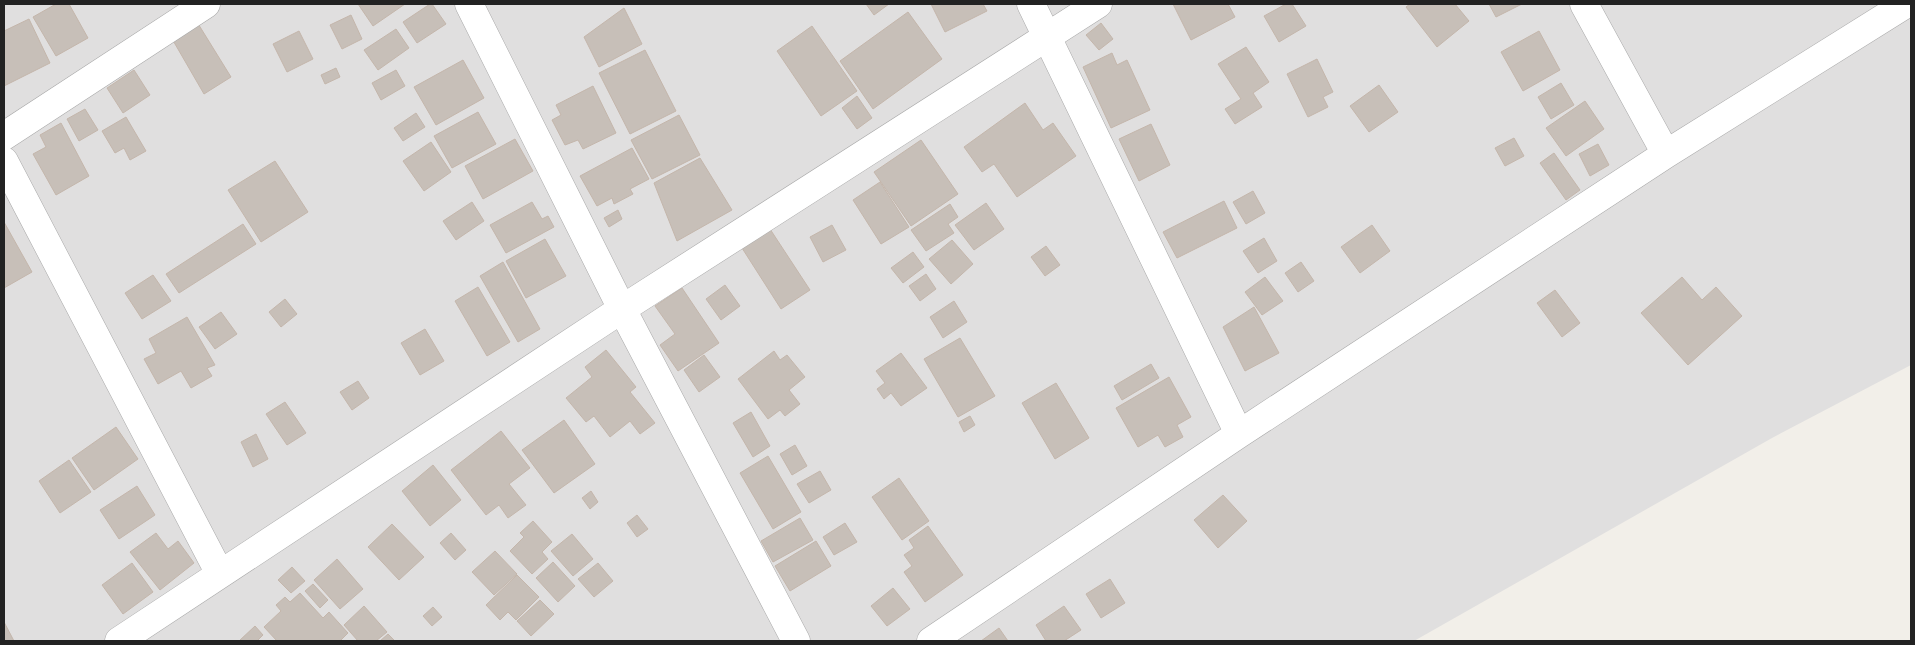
<svg xmlns="http://www.w3.org/2000/svg" width="1915" height="645" viewBox="0 0 1915 645" font-family="'Open Sans',sans-serif">
<rect width="100%" height="100%" fill="#f2efe9"/>
<path fill="#e0dfdf" d="M4 4H1911V365L1772 438 1414 641H4Z"/>
<path fill="#c7bfb8" stroke="#c4b6ab" d="M56 4H69L88 38 56 56 33 17Z
M358 4H405L373 26Z
M430 4H432L446 24 417 43 403 22Z
M866 4H889L874 15Z
M931 4H983L987 11 945 32Z
M1173 4H1228L1235 17 1191 40Z
M1286 4H1292L1306 26 1279 42 1264 16Z
M1410 4H1455L1469 21 1437 47 1406 7Z
M1489 4H1522L1496 17Z
M624 8 642 44 599 67 584 37Z
M908 12 942 59 873 109 840 61Z
M351 15 362 39 342 49 330 25Z
M29 19 50 63 4 86V31Z
M197 22 231 77 204 94 171 37Z
M1101 23 1113 39 1099 50 1086 35Z
M812 26 857 91 821 116 777 51Z
M396 29 409 48 378 70 364 50Z
M299 31 313 59 287 72 273 44Z
M1539 31 1560 70 1523 91 1501 52Z
M1246 47 1269 82 1253 93 1262 107 1235 124 1225 109 1241 99 1218 64Z
M645 50 676 111 630 134 599 73Z
M1112 53 1117 65 1127 60 1150 110 1111 128 1083 67Z
M1317 59 1333 92 1323 97 1328 107 1308 117 1287 74Z
M463 60 484 98 436 125 414 87Z
M336 68 340 77 325 84 321 75Z
M134 70 150 95 123 113 107 88Z
M396 70 405 86 381 100 372 83Z
M1561 83 1574 105 1551 119 1538 97Z
M1379 85 1398 112 1369 132 1350 106Z
M593 86 616 133 583 149 578 140 565 145 552 120 561 115 556 105Z
M857 96 872 118 857 129 842 108Z
M1585 101 1604 129 1566 156 1546 128Z
M1025 103 1043 130 1053 123 1076 156 1017 197 994 164 982 172 964 147Z
M85 109 98 130 79 141 67 119Z
M478 112 496 144 452 168 434 136Z
M416 113 425 127 403 141 394 128Z
M679 115 700 155 652 179 631 140Z
M126 117 146 151 130 160 124 148 115 153 102 131Z
M61 123 89 176 56 195 33 154 46 147 40 135Z
M1151 124 1170 165 1139 181 1119 139Z
M1514 138 1524 156 1505 166 1495 148Z
M515 139 533 171 483 199 465 166Z
M921 140 958 194 911 226 874 172Z
M431 142 451 172 424 191 403 161Z
M1598 144 1609 165 1590 176 1579 154Z
M632 148 649 179 630 189 633 194 614 204 612 198 597 206 580 176Z
M1554 153 1580 190 1566 200 1540 163Z
M700 158 732 210 677 241 654 183Z
M275 161 308 212 261 242 228 190Z
M880 182 909 227 881 244 853 200Z
M1253 191 1265 213 1246 224 1233 202Z
M1224 201 1237 228 1177 258 1163 232Z
M472 202 484 221 456 240 443 221Z
M532 202 542 219 548 216 554 227 506 253 490 225Z
M986 203 1004 229 974 250 955 225Z
M950 204 958 217 948 224 954 233 926 251 911 230Z
M618 210 622 219 609 227 604 218Z
M4 222 32 272 4 288Z
M243 224 256 244 179 293 166 274Z
M832 225 846 250 823 262 810 237Z
M1372 225 1390 251 1360 273 1341 247Z
M770 229 810 290 781 309 742 248Z
M1264 238 1277 261 1258 273 1243 251Z
M545 239 566 276 526 298 506 261Z
M952 240 973 264 951 284 929 259Z
M1046 246 1060 265 1045 276 1031 257Z
M913 252 924 267 903 283 891 268Z
M503 262 540 329 518 342 480 276Z
M1301 262 1314 281 1298 292 1285 273Z
M926 274 936 289 920 301 909 286Z
M153 275 171 301 142 319 125 293Z
M1265 277 1283 301 1262 315 1245 292Z
M1682 277 1702 300 1716 287 1742 316 1688 365 1641 313Z
M725 285 740 306 721 320 706 299Z
M478 287 510 342 487 356 455 301Z
M682 288 719 343 678 371 660 345 675 334 655 306Z
M1555 290 1580 323 1562 337 1537 303Z
M285 299 297 314 281 327 269 312Z
M954 301 967 322 943 338 930 317Z
M1254 307 1279 353 1245 371 1223 327Z
M221 312 237 334 215 349 199 327Z
M187 317 215 365 207 368 212 376 191 388 181 371 158 384 144 359 156 353 149 339Z
M425 329 444 361 420 375 401 343Z
M960 338 995 396 958 417 924 359Z
M606 350 636 387 630 392 655 423 640 434 630 421 610 437 594 416 586 422 566 398 592 377 585 367Z
M774 351 780 360 787 355 805 377 789 390 800 404 785 416 780 410 768 419 738 379Z
M901 353 927 388 901 406 891 393 884 399 877 389 885 383 876 371Z
M704 355 720 377 699 392 684 370Z
M1151 364 1159 378 1122 400 1114 386Z
M1169 377 1191 417 1177 425 1183 437 1165 447 1158 435 1138 447 1116 408Z
M358 381 369 398 352 410 340 392Z
M1056 383 1089 438 1055 459 1022 403Z
M285 402 306 433 287 445 266 414Z
M751 412 770 446 753 457 733 423Z
M970 416 975 425 964 432 959 422Z
M564 420 595 464 554 493 522 450Z
M116 427 138 459 94 490 72 458Z
M501 431 530 468 509 484 526 505 508 518 499 505 486 515 451 470Z
M256 434 268 459 253 467 241 442Z
M795 445 807 466 792 475 780 454Z
M768 456 801 512 773 529 740 473Z
M69 460 91 492 60 513 39 481Z
M433 465 461 500 430 526 402 491Z
M820 471 831 490 809 503 797 484Z
M899 478 929 521 902 540 872 497Z
M137 486 155 515 119 539 100 510Z
M591 491 598 502 590 509 582 498Z
M1223 495 1247 521 1218 548 1194 520Z
M637 515 648 529 637 537 627 523Z
M800 518 813 540 773 562 761 541Z
M533 521 552 542 542 552 548 559 532 574 510 551 524 537 520 533Z
M845 523 857 542 834 555 823 537Z
M392 524 424 557 399 580 368 547Z
M928 526 963 575 925 602 904 572 912 566 904 555 914 548 909 540Z
M156 533 168 549 178 541 194 563 160 590 130 552Z
M451 533 466 550 455 560 440 543Z
M572 534 593 559 573 576 551 551Z
M816 541 831 566 790 591 775 566Z
M495 551 517 574 494 595 472 572Z
M337 559 363 589 340 609 314 580Z
M553 562 575 586 558 602 536 578Z
M132 563 153 592 123 614 102 585Z
M598 563 613 581 594 597 578 579Z
M292 567 305 581 291 593 278 580Z
M517 575 539 597 516 620 508 612 500 620 486 605Z
M1110 579 1125 603 1101 618 1086 594Z
M313 584 328 600 320 608 305 591Z
M893 588 910 609 887 626 871 606Z
M300 593 323 618 329 612 348 633 340 641H277L264 627 281 611 276 605 285 597 290 602Z
M540 600 554 614 531 636 517 621Z
M364 606 387 632 376 641H358L344 625Z
M1064 606 1081 630 1064 641H1046L1036 625Z
M433 607 442 617 432 626 423 616Z
M4 622 14 641H4Z
M255 626 263 635 257 641H239Z
M999 628 1008 641H981Z
M388 634 395 641H380Z"/>
<g fill="none" stroke-linecap="round" stroke-linejoin="round">
<defs>
<path id="minor" d="M469 4 622 309 796 641
M1031 4 1239 434
M1584 4 1666 154
M4 136 206 4
M4 161 220 574
M119 641 622 309 1098 4
M931 641 1239 434 1666 154 1906 4"/>
</defs>
<use href="#minor" stroke="#a9a9a9" stroke-width="29"/>
<use href="#minor" stroke="#fff" stroke-width="28"/>
</g>
<rect width="1915" height="645" fill="none" stroke="#222222" stroke-width="10"/>
</svg>
